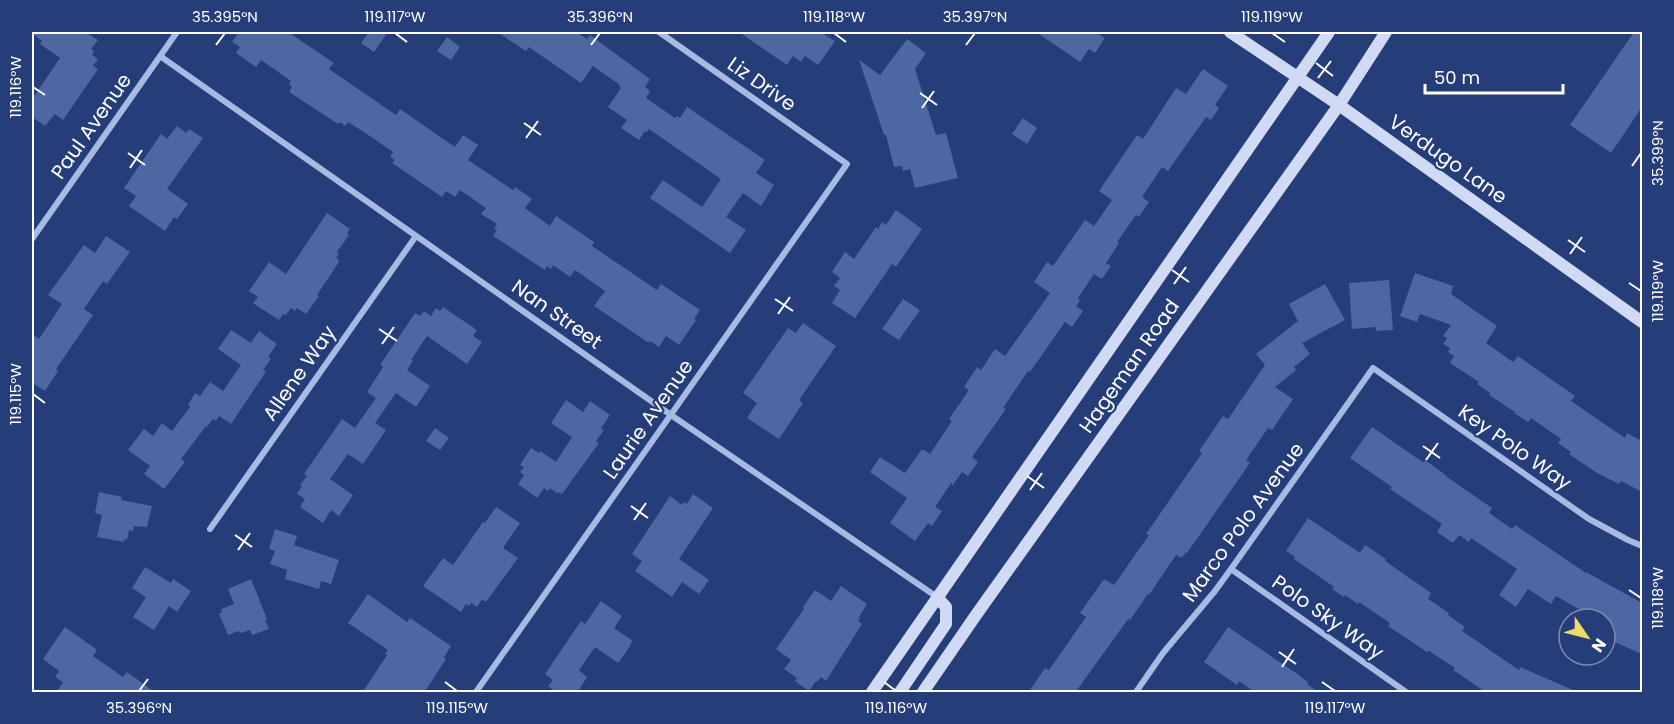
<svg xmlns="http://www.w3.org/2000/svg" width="1674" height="724" viewBox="0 0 1674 724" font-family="Poppins,sans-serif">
<rect width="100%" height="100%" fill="#253d79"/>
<path fill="#4d67a2" d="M32 32H85L98 40 91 49 94 51 92 55 98 59 93 66 98 69 63 120 55 114 45 126 32 117V99L60 58 40 44 42 41 32 33Z
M239 32H288L334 63 329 69 396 115 400 109 455 147 463 135 478 145 468 160 513 190 515 187 532 199 525 208 550 226 556 216 594 242 592 246 657 290 661 284 700 310 694 319 696 320 679 345 666 336 659 347 650 341 649 343 594 306 605 291 575 270 570 277 553 265 551 269 547 266 545 270 493 236 497 230 494 228 497 224 481 214 486 208 460 190 455 197 446 191 442 197 392 163 395 160 390 157 393 152 364 132 348 122 345 126 340 122 338 124 289 92 292 87 289 84 291 81 261 60 256 67 236 53 240 47 232 42Z
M369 32H388L374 52 361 43Z
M497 32H576L587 39 590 35 650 79 645 87 650 91 646 98 675 118 677 116 680 118 687 107 765 160 756 173 774 185 761 206 743 193 726 217 746 230 730 253 650 198 663 180 702 207 721 179 649 129 646 133 645 131 639 140 621 128 627 120 608 107 621 88 619 86 620 85 593 66 581 83 529 47 526 51Z
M739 32H820L835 41 818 65 805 56 801 62 793 56 787 65Z
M1036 32H1095L1105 38 1095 53 1089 49 1080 62Z
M1634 32H1642V107L1611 153 1570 125Z
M447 37 460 47 451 60 437 51Z
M907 39 926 53 915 69 936 135 946 133 958 178 915 188 910 169 903 171 902 166 894 167 886 135H884L859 60 880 75Z
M1203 69 1228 86 1215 105 1219 108 1211 120 1206 117 1168 171 1162 167 1142 197 1149 202 1139 217 1136 215 1117 242 1119 243 1106 263 1111 266 1102 279 1094 274 1078 298 1080 300 1076 306 1083 311 1072 327 1065 322 1030 372 1028 371 1003 408 1006 409 972 457 978 462 968 476 962 472 953 485 951 483 935 507 942 511 932 526 928 523 915 541 890 523 907 498 870 472 880 457 905 473 922 449 930 454 952 421 949 419 969 390 964 387 977 367 981 370 995 349 1005 356 1050 293 1034 282 1047 262 1053 266 1085 220 1094 226 1112 200 1099 191 1137 135 1143 139 1176 88 1186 94Z
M1023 118 1037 128 1027 144 1012 134Z
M177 126 186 133 189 129 203 138 167 189 188 204 177 219 174 217 165 231 129 206 136 196 124 188 161 134 167 139Z
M896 210 922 229 896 267 892 264 855 318 832 303 840 290 834 286 840 278 832 272 845 252 854 259 876 227 878 229 882 222 886 225Z
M327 213 350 229 347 233 349 235 337 252 339 254 336 258 339 260 338 261 339 262 317 295 319 296 306 314 297 308 295 311 291 308 286 315 283 314 279 320 253 303 258 297 249 291 269 262 286 274Z
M106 236 130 252 107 284 103 281 84 309 93 315 56 369 58 371 45 391 32 383V334L39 339 62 304 48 295 84 245 95 253Z
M1415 273 1453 286 1451 294 1497 326 1486 343 1513 362 1518 356 1575 396 1571 401 1625 438 1627 433 1642 441V492L1621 481 1619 484 1597 473 1569 454 1571 452 1558 443 1561 439 1531 418 1528 422 1514 413 1515 412 1489 395 1490 393 1477 384 1479 382 1450 363 1454 356 1448 352 1450 348 1443 344 1447 338 1443 336 1451 325 1420 314 1417 322 1400 316Z
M1389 280 1393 330 1376 331V327L1352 329 1349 283Z
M1325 284 1345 320 1302 343 1310 354 1294 367 1296 370 1275 387 1293 399 1272 430 1268 428 1246 460 1250 463 1187 553 1186 552 1182 558 1176 555 1149 595 1148 594 1130 620 1128 619 1075 693H1028L1045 668 1049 670 1086 617 1080 613 1104 579 1114 585 1149 535 1146 534 1202 453 1199 451 1223 416 1228 419 1265 365 1256 354 1298 321 1289 304Z
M903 299 920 310 899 340 882 329Z
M443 307 477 330 473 336 482 342 467 364 427 336 411 360 413 361 407 370 430 386 416 407 396 393 375 423 386 430 363 464 348 454 330 479 353 495 339 516 331 510 323 523 300 507 305 499 297 494 302 486 300 485 307 476 304 474 342 419 355 428 376 398 367 392 383 367 380 365 415 313 420 316 424 311 431 316 436 308 440 311Z
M803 323 836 346 799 400 803 403 779 439 747 418 757 403 743 393 788 328 796 333Z
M231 330 251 343 259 331 277 344 268 357 271 359 263 370 266 372 231 424 219 416 216 421 213 419 207 427 206 426 181 459 185 462 164 489 144 474 150 466 128 450 144 429 153 436 162 423 172 431 190 407 188 405 195 393 200 396 210 382 223 391 241 365 218 349Z
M566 400 583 412 590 401 610 415 601 428 604 430 596 441 599 443 562 494 558 492 557 493 550 488 548 491 544 488 537 498 518 484 524 475 520 472 524 467 520 465 531 448 539 453 540 451 556 462 572 437 551 423Z
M1372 427 1424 463 1425 460 1447 476V477L1492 508 1489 513 1512 529 1515 525 1586 573V572L1642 603V654L1605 638V619H1596L1556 596 1551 604 1528 589 1516 607 1499 595 1517 569 1471 538 1469 542 1459 535 1453 543 1437 532 1442 524 1390 489 1392 487 1350 458Z
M435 428 449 438 440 450 426 441Z
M99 492 122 497 121 500 152 506 147 527 134 526 133 531 129 530 127 540 124 539V542L97 537 102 515 95 513Z
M693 494 713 508 679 559 709 580 699 594 682 582 672 597 635 571 642 561 632 554 670 496 682 505 684 502 687 504Z
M496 507 520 523 503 548 518 558 486 602 482 599 477 607 471 603 469 606 466 604 461 612 423 586 443 558 453 565 483 522 485 523Z
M1308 518 1360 553 1365 545 1386 559 1385 561 1431 593 1428 599 1449 613 1448 615 1465 627 1462 631 1519 670 1520 667 1580 693H1487L1468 680 1453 670 1455 668 1429 651 1427 652 1388 626 1390 623 1359 602 1358 604 1345 595 1344 597 1332 589 1334 587 1294 559 1295 557 1286 551Z
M275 529 297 536 294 545 339 560 331 584 321 581 319 589 285 579 287 570 270 564 275 551 269 549Z
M145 567 171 583 173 579 191 591 177 612 169 606 154 630 133 617 146 597 132 588Z
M251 579 267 619 265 620 269 629 252 635 250 630 241 633 238 631 228 635 219 614 222 612 221 609 234 604 228 589Z
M841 586 867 604 859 617 860 618 858 621 862 624 826 681 821 677 817 682 816 681 809 691 795 681 797 678 784 669 791 660 776 649 804 609 803 607 815 590 831 601Z
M368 594 407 622 410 618 451 646 444 657 446 659 424 693H362L387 655 385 654 388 650 348 623Z
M601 601 622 616 614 628 633 641 630 644 631 645 618 663 595 647 579 670 587 677 577 693H557L548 686 553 680 545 674 581 621 585 624Z
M65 627 97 650 93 656 123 677 127 672 156 693H56L63 682 55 677 59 671 43 659Z
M1228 627 1296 673 1308 682 1307 684 1320 693H1256L1239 681 1237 685 1204 662Z"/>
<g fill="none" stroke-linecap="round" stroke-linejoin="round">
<path stroke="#a7bae3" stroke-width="6" d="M160 56 671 415 937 597
M32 239 177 32
M210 529 416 236
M1231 569 1406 692
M476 692 847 164 659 32
M1136 692 1163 653 1215 591 1231 569 1373 368 1589 519 1628 540 1642 546"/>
<path stroke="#d0daf4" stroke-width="12" d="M1230 32 1339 105 1642 322
M872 692 1329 32
M900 692 946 624V607L937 597
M923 692 976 615 1339 105 1386 32"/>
</g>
<path fill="none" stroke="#fff" stroke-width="2" d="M395 33 407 42M834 33 846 42M1272 33 1285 42M216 45 225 33M591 45 600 33M966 45 975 33M1316 63 1333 76M1318 78 1331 61M33 87 45 95M920 93 937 105M922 108 934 91M524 123 541 135M526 138 538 121M128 153 145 165M1632 166 1641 153M130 168 142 150M1568 240 1585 252M1570 254 1582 237M1172 270 1189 282M1629 283 1641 291M1174 284 1186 267M775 299 793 311M778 314 790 297M379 329 397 341M382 344 394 327M33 394 45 403M1423 446 1440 458M1426 460 1438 443M1027 476 1044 488M1030 490 1042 473M631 506 648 518M634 520 646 503M235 535 252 547M238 550 250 533M1629 590 1641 598M1279 652 1296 664M1282 667 1294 649M445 682 457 691M884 682 896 691M1322 682 1335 691M139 691 148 679"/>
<g text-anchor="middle" stroke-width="4.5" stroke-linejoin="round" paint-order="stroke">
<g font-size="20" fill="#fff" stroke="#253d79">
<text transform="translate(762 84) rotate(35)" y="7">Liz Drive</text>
<text transform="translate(91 126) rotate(-55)" y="7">Paul Avenue</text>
<text transform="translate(1448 159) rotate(35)" y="7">Verdugo Lane</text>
<text transform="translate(557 314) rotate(35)" y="7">Nan Street</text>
<text transform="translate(1129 366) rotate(-55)" y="7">Hageman Road</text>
<text transform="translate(299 373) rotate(-55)" y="7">Allene Way</text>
<text transform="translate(648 419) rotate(-55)" y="7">Laurie Avenue</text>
<text transform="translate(1515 447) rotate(35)" y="7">Key Polo Way</text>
<text transform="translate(1243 522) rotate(-54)" y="7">Marco Polo Avenue</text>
<text transform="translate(1328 617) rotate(35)" y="7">Polo Sky Way</text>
</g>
</g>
<rect width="1674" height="724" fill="none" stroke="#253d79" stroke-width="66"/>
<g transform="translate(1587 637) rotate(125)"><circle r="28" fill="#253d79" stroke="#7c8baf" stroke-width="1.5"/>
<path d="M0-4.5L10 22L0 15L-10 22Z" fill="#edda6c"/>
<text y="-9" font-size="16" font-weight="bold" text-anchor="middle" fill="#ffffff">N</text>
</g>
<path d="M1425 84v9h138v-9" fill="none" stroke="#ffffff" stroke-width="3"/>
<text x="1434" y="84" font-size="18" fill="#ffffff" stroke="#253d79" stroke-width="4.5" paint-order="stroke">50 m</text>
<rect x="33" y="33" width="1608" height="658" fill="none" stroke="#fff" stroke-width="2"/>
<g font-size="15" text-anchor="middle" fill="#fff">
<text x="225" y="22">35.395°N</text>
<text x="395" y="22">119.117°W</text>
<text x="600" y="22">35.396°N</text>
<text x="834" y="22">119.118°W</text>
<text x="975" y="22">35.397°N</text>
<text x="1272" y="22">119.119°W</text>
<text transform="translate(16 87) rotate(-90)" y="5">119.116°W</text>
<text transform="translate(1658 153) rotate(-90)" y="5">35.399°N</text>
<text transform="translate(1658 291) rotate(-90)" y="5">119.119°W</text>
<text transform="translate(16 394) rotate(-90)" y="5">119.115°W</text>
<text transform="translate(1658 598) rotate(-90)" y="5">119.118°W</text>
<text x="139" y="713">35.396°N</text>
<text x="457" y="713">119.115°W</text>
<text x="896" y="713">119.116°W</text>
<text x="1335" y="713">119.117°W</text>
</g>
</svg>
